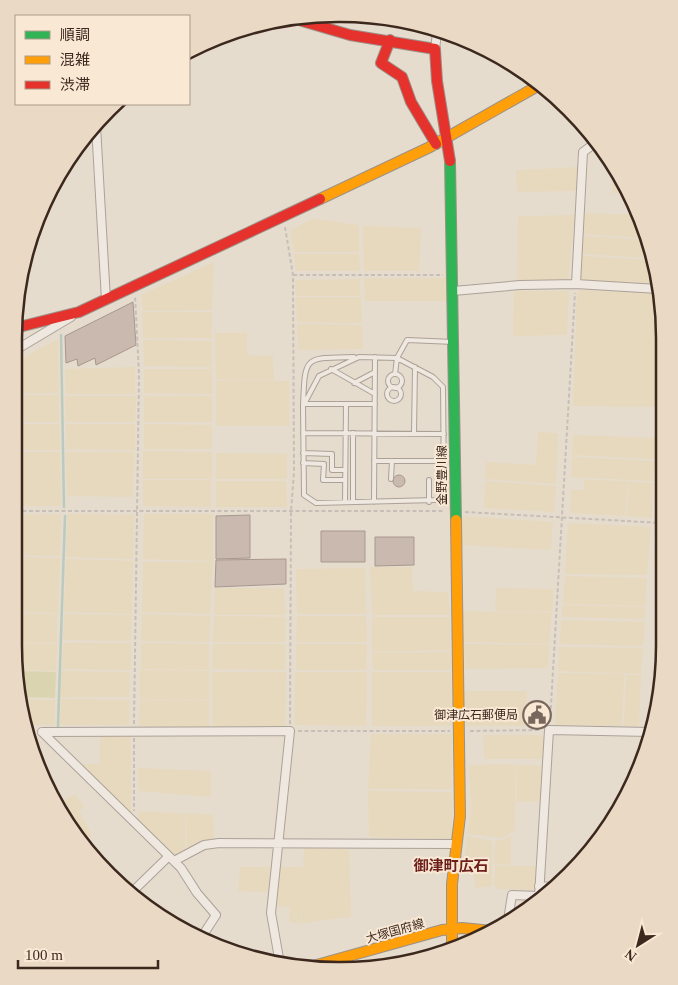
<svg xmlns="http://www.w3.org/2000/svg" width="678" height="985" viewBox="0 0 678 985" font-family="'Times New Roman','Noto Sans JP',serif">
<rect width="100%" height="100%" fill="#e6dcce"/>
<path fill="#e7d9be" d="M579 167 577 191 517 192 516 170Z
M613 171 630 194 612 193Z
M585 213 638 215 645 238 584 234Z
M575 215 568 279 517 281 518 216Z
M313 219 359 225V252H294L290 230Z
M363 226 421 228 419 271H364Z
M583 236 646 240 652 258 582 254Z
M294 254H359L360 271H296Z
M582 256 653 260 658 276V284L580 280Z
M214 262 212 310 143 311 141 295Z
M364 278H447L449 301H365Z
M360 279V296H296L295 280Z
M579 290 658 294 659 407 573 406 577 293Z
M514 291H569L567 335 513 336Z
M296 297H361L362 323 297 322Z
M142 312H212V338H143Z
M297 324 362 325 363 349 298 350Z
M215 333H247V355H242L273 356 274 380 216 379Z
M58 339 59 393H18L19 360Z
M143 340 212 341V367L144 366Z
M135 367V394H66L65 369Z
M144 369H212V394L144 393Z
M216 380 289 381V426H216Z
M18 395H59V422H18Z
M65 396H136L135 422H66Z
M144 396H212V422H144Z
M17 424H59L60 450H17Z
M66 424H135V450L66 449Z
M144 424 212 425V449H144Z
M538 432 558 433 556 484 485 479 486 462 536 465Z
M573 435 656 438 655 459 572 455Z
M143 451 212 452V479H143Z
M17 452H60L61 506H16Z
M66 452H134L133 497 67 496Z
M216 453 287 454V479H216Z
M572 457 655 461 653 481 571 477Z
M143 480H211V507L143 506Z
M584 480 628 481 625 516 570 513 571 490H584Z
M216 481H286L287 507H216Z
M485 481 556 486 554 512 484 508Z
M629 482 653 483 652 518 627 516Z
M61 514 60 556 15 555 16 515Z
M67 514 134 515 133 559 66 557Z
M144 514H213V561L143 559Z
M460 516 553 522 551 550 460 545Z
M568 523 651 527 647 575 565 574Z
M15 557 60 558 58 613 14 612Z
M66 559 133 561 132 614 64 612Z
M143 562H213L210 614 142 612Z
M370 567H412L413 591 448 592 450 615H372Z
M365 568 366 614H297L296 569Z
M565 576 647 578 645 606 563 604Z
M215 588H284L285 615H214Z
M496 588 554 589 552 612 495 611Z
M562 605 645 607V619L562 617Z
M463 611 552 613 549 644 464 642Z
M14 614H57V643L14 642Z
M64 614 132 615 131 641 63 640Z
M142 614 210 616 209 642 141 641Z
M214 616 285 617V642H213Z
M297 616H366L367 642H296Z
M372 617H450V650L372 652Z
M561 620 645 622 643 646 560 644Z
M14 643 57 644 56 671 17 670Z
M63 643H131V670L62 669Z
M141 643 209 644V670L141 669Z
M213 644H285V670L212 669Z
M296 644H367L366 670H296Z
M464 644 549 645 548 668 465 669Z
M559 647 643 648 641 674 558 671Z
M451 652V670H373L372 653Z
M140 670 209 671V700L140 699Z
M61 671 130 672 129 697H60Z
M212 672H286L285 726H213Z
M295 672H367L366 726 295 725Z
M372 672H451L452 726H372Z
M558 673 624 674 622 726 555 725Z
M626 675H641L639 726H624Z
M464 691H527L525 726H463Z
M21 699 55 700V725H24Z
M61 699 129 700V725H60Z
M140 700 209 701V727L139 726Z
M130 734 131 764V815L79 764H100V735Z
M371 734H452V789H368Z
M483 735H542L545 739 544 759H484Z
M516 764 515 830 502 838 467 834 471 814 469 765Z
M517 765 543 766 541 801 517 802Z
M138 768 211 771V797L139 791Z
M368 791 452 792V839L369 837Z
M75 794 84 806 79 811 92 836 82 841 68 826 58 803Z
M139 811 185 814V850L172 857 138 821Z
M186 813 213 815 214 840 201 843 187 851Z
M511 835V865L494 864 495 841 503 840Z
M467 836 492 841V886L475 888 473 868 464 869Z
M304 848 349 849 351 917 302 923V900L301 924 289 922 290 907 276 906 279 867H303Z
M495 866H537L536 890 498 889 494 886Z
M240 867H271L268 892 238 891Z"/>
<path fill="#dad5b0" d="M17 671 56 672 55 698 21 697Z"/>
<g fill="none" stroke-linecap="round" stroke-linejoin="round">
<path stroke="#b9cbbe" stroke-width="2.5" d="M61 335 64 507
M58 726 65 516"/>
</g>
<path fill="#cab9af" stroke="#a7978d" d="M133 302 136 345 96 365 95 358 78 366 77 359 66 363 65 336Z
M393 481a6 6 0 1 1 12 0a6 6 0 1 1-12 0Z
M250 515V558L216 559V516Z
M321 531H365V562H321Z
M375 537H414V565L375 566Z
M286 559V584L215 587 216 560Z"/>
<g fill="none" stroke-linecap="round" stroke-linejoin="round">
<defs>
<path id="lane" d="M359 357 397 358 433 377 443 387 444 488 442 496 436 500 316 503 304 495 303 406 319 376Z
M331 369 375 394
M395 374 397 358 407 340 454 342
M388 381a7 7 0 1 1 14 0a7 7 0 1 1-14 0Z
M354 383 375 372
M387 394a7 7 0 1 1 14 0a7 7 0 1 1-14 0Z
M305 404H375
M303 406C305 355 304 358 354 357
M303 433 444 434
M353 433V502
M414 433 415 367
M303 453 332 454V470H345
M374 461H444
M303 463 324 464 323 480H345
M391 479 392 461
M345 502 346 404
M374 502 375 357
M429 502V480"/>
<path id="street" d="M435 49 437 33
M96 126 106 300
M576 284 583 152 594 144
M453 291 520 285 576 284 658 289
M19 348 71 317
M42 732 290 731 271 913 280 964
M42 732 181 868 197 893 216 915 201 938
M174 861 204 845 219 843 457 844
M539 886 553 887
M130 894 168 857
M508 920 512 895 539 896 549 730 651 732"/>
<path id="fast" d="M450 161 456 520"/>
<path id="slow" d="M320 199 430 147 536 87
M452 948V884L460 816 456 520
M306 968 442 930 462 928 492 931"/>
<path id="jam" d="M302 21 350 35 435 49 437 81 450 161
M390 40 381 63 402 77 411 102 436 144
M19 327 79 312 320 199"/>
</defs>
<use href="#lane" stroke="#aca197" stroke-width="6"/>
<use href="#street" stroke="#aca197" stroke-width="10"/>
<use href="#fast" stroke="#9c9187" stroke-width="12"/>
<use href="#slow" stroke="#9c9187" stroke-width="12"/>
<use href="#jam" stroke="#9c9187" stroke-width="12"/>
<path stroke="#c7bfb7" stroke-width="2" stroke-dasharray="4 2.5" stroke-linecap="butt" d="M285 227 293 275 294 472 291 511 290 724
M293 275H443
M16 511H445
M465 512 662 523
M550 722 575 293
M134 724 139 374 135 296
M298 731H450
M470 731 540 730
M25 732H35
M134 738V811"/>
<use href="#lane" stroke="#eee8e0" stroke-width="4"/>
<use href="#street" stroke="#eee8e0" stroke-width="8"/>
<use href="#fast" stroke="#30b455" stroke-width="10"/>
<use href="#slow" stroke="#ff9f0a" stroke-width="10"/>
<use href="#jam" stroke="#e5322d" stroke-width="10"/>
</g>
<defs>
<symbol id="civic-ring" viewBox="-11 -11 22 22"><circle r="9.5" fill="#f8e8d4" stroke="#78675c" stroke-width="1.5"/><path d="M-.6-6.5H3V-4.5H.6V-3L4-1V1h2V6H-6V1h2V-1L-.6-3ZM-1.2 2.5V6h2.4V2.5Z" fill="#78675c"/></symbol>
</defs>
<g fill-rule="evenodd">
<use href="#civic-ring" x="521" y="699" width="32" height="32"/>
</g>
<g text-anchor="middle" stroke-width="4" stroke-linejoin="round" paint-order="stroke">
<g font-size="12" fill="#3d281e" stroke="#f8e8d4">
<text transform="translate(442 475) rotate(-90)" y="4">金野豊川線</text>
<text transform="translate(395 931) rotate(-16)" y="4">大塚国府線</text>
</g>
<g font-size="12" fill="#3d281e" stroke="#f8e8d4" text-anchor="end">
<text x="518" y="719">御津広石郵便局</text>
</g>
<g font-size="15" font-weight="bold" fill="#6d1f1a" stroke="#f8e8d4">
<text x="451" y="871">御津町広石</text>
</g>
</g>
<path d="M0 0H678V985H0ZM338 22H340A316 316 0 0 1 656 338V646A316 316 0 0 1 340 962H338A316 316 0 0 1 22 646V338A316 316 0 0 1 338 22Z" fill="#e9d9c5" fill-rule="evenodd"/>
<path fill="none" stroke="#3d281e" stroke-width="2.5" d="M338 22H340A316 316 0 0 1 656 338V646A316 316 0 0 1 340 962H338A316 316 0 0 1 22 646V338A316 316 0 0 1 338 22Z"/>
<rect x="15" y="15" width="175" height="90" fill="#f8e8d4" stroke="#ad9b8b"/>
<rect x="25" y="31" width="25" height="8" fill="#30b455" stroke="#ad9b8b"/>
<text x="60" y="40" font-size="15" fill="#3d281e">順調</text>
<rect x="25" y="56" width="25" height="8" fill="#ff9f0a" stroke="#ad9b8b"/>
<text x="60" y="65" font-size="15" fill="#3d281e">混雑</text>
<rect x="25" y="81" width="25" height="8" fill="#e5322d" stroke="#ad9b8b"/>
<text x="60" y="90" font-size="15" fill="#3d281e">渋滞</text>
<g transform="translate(638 945) rotate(216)" stroke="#f8e8d4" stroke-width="4" paint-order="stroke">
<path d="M0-4L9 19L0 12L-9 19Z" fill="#3d281e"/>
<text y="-8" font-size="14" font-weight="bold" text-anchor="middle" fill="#3d281e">N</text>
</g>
<path d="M18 960v8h140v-8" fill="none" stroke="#3d281e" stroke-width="2.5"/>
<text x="25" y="960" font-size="15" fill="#3d281e" stroke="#f8e8d4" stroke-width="4" paint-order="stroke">100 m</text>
</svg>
